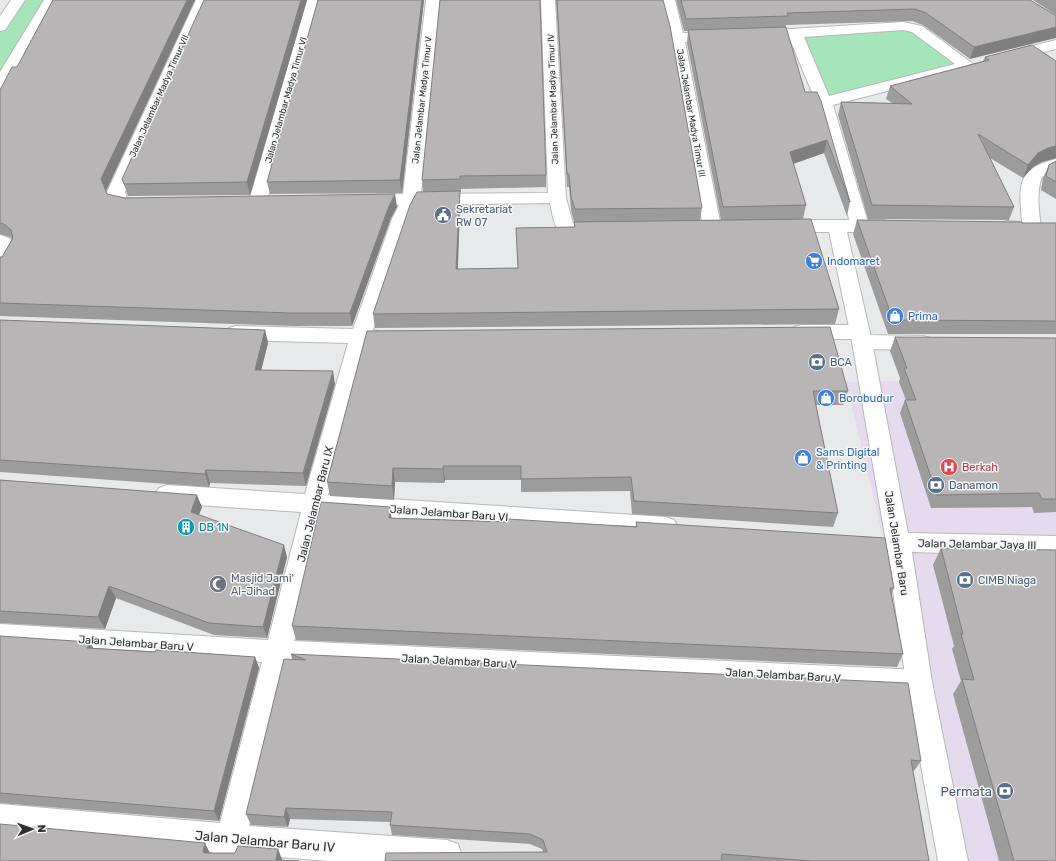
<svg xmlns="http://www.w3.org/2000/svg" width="1056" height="861" viewBox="0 0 1056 861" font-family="Rubik,sans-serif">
<rect width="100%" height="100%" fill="#e8e9ea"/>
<path fill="#e5daee" d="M1056 378V861H960L846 382Z"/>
<path fill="#a6e5ba" d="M12 0H48L0 77V21Z
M911 27 961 67 830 96 803 37Z"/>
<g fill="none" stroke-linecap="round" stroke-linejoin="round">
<defs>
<path id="minor" d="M11 0H25L5 30 0 31V16Z
M44 0H58L8 85 6 88 0 90V72Z
M196 0H210L125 192 127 198 148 200 151 204 148 208C136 211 125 209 113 206L107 192Z
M307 0H321L267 201 264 205 258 206 252 205 249 201Z
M426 0H440L421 194 548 193 541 0H555L566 198 573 223 603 225 606 229 603 233C593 236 564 237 557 228 553 222 552 211 550 203L417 205 410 219 373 330 380 332 383 337 380 342 368 344 328 495 666 517 674 520 678 527 674 534 666 537 324 514 294 641 919 670 928 674 932 682 928 690 919 694 288 664 249 826 447 840 458 844 462 855 459 861H329L242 854 240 861H210L212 852 0 832V804L220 823 262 662 0 646V624L268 640 301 512 167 503 159 500 155 494 159 488 167 485 305 494 348 343 236 340 229 338 226 333 229 328 236 326 353 329 392 219 399 205H366L360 204 357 200 360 196 366 195 403 194Z
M661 0H675L683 33H717L722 34 724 37 722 40 685 42 721 227 718 231 712 233 706 231 703 227 670 38Z
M903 22 922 26 972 63 975 66 972 69 833 105 869 226 866 230 860 232 854 230 851 226 816 102 789 37 757 39 752 38 750 35 752 32 757 31ZM903 30 912 32 955 64 829 96 804 37Z
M1056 40V49L1009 61 1004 59 1001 56 1004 53Z
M783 220H837L843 222 846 226 843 230 837 232H783L777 230 774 226 777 222Z
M0 235C10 238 15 240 17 250L7 269 0 271Z
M801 325H860L867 327 870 332 868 335 923 336 930 338 933 343 930 348 923 350 862 349 855 347 852 342 854 339H801L794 337 791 332 794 327Z"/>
<path id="tertiary" d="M1056 159V170L1042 177C1036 193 1039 211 1041 228L1038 232 1032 234 1001 231 998 227 1001 223 1007 221 1022 222C1019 186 1016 169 1056 159Z
M837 220H884L890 222 893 226 890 230 884 232H847L872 342 908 533 1056 536V556L912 552 932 682 968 861H938L906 682 886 542 852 342 828 226 831 222Z"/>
</defs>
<use href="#minor" stroke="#b8b9bb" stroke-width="2"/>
<use href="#tertiary" stroke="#b8b9bb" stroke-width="2"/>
<use href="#minor" fill="#fff" fill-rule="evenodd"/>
<use href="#tertiary" fill="#fff" fill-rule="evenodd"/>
</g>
<path fill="#9d9c9d" d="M53 0H195L106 191 107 194 125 198 397 207 391 218 352 326H294L0 316V257H2L12 239 10 237 0 234V90L17 67Z
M307 0 250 195 128 196 122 179Z
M318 0H424L402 193 270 194 267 182Z
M440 0 546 175V187L461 189V192H460V206L458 269 518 268 516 228 574 227V222L571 210 569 187H567L556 0H663L702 208 700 220H721L687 43 688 31H684L676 0H1030L970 59 923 25 912 21 786 25V28L805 92H817L850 202 847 216 824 153 793 164 806 205 803 219 839 309 835 324 375 328 373 314 423 192 422 180Z
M1033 0H1056V15Z
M985 57 1056 61V158L1042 162 1033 167 1023 178 990 158 1014 207 1009 220 868 219 838 115 841 102 892 103 886 99 890 86 983 61Z
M1056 161V199L1041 190 1043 178 1049 165Z
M857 220 1022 223H1056V334H888L853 234Z
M0 320 265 330 268 343 261 370 335 384 306 486 210 483 209 487 0 472Z
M367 331 848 391 843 405H816L838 513 833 527 632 514 630 491 521 492V480H445L444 483 395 482 394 500 330 496 327 482Z
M895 337 1056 338V512L1034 513 1032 507 931 508 900 413 905 400H906L899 382 900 378 890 351Z
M0 480 202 507 199 515 287 557 267 638 214 635 116 598 105 629 0 623Z
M392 518 636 526V522L894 588 891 595 903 654 897 667 296 640 292 626Z
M941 548 1056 861H999L953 694 961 681 952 649 954 646 933 565Z
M0 636 93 648 255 657 259 668 219 821 0 803Z
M291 654 921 761 914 771H913L929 861H385L543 852 542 849 530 844 392 835 390 825 391 822 290 819 288 827 251 825 246 814 292 659Z"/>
<path fill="#807f7f" d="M187 0H195L106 191 101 179Z
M301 0H307L250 195 247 182Z
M422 0H424L402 193 400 180Z
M1056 27V38L970 59 974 47Z
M827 140 824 153 787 166 790 152Z
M1056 146V158L1042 162 1033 167 1023 178 1028 165 1038 153 1048 148Z
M460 191V206L457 284 456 269Z
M395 194 397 207 391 218 352 326 350 313 389 206Z
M265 330 268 343 258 383 255 370Z
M333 371 335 384 306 486 303 473Z
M443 466 445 480 444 483 443 469Z
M393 468 395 482 394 500 392 486Z
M206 470 210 483 209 487 205 474Z
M197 495 202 507 195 524 191 512Z
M390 507 392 521 389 518Z
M284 545 287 557 267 638 263 627Z
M109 586 116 598 105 629 98 617Z
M90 642 96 653 87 648Z
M255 657 259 668 219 821 214 811Z
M286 808 290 819 288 827 284 817Z
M205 843 210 853 209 861 203 851Z
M278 849 282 859V861L276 860Z"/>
<path fill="#b7b5b6" stroke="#807f7f" d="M53 0H187L101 179 107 194 125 198 395 194 389 206 350 313H291L0 303V257H2L13 238 11 230 4 224 0 223V90L12 67H17Z
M204 0H301L247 182 124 184 122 179Z
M318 0H422L400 180 267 182Z
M440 0H540L546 175 460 176V179L422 180Z
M557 0H663L670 26 702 208 575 209 571 197 569 174H567Z
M681 0H1030L1055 15H1056V27L974 47 926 13 915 9 787 13 788 16 686 19Z
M786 27 805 92H817L821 101 850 202 827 140 790 152 806 205 723 207 688 30Z
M1032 45 1056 61V146L1048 148 1038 153 1028 165 978 134 1014 207 872 205 841 102 912 104 890 86 989 60 985 57Z
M1056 161V182L1046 176 1049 165Z
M460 191 456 269 518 268 516 228 575 227 574 222 811 219 839 309 373 314 410 205 417 192Z
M857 220 1022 222V223H1056V321L893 320Z
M0 320 265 330 255 370 333 371 303 473 206 470 205 474 0 460Z
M830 327 848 391H813L838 513 634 501 631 477 521 479V466H443V469L393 468 392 486 327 482 367 331Z
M895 337 1056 338V499H1042L1039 493 937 495 905 400H916L904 368H907Z
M0 480 197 495 191 512 284 545 263 627 209 623 109 586 98 617 0 611Z
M321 502 390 507 389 518 507 522 508 519 637 527 636 522 885 538 894 588H890L903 654 292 626Z
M941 548 1056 550V861H1014L962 679 974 680 961 634H963Z
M0 636 90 642 87 648 155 652 156 650 255 657 214 811 0 793Z
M291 654 908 683 921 761 911 760 929 861H811L722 854 721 861H385L386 853 547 852 543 840 530 834 390 825 392 812 286 808 284 817 246 814 284 659 306 660Z
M0 824 205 843 203 851 204 853H235L238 846 278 849 276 860 299 861H0Z"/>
<defs>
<symbol id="civic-disc" viewBox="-11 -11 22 22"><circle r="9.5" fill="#5c6f8a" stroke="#f5f6f8"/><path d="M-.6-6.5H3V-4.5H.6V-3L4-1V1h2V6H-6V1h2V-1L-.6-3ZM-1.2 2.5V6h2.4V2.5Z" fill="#fff"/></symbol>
<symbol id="supermarket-disc" viewBox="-11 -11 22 22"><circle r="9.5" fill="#3f7fe0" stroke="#f5f6f8"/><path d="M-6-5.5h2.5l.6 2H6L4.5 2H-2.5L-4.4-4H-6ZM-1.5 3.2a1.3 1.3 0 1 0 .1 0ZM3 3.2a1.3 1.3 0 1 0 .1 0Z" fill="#fff"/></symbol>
<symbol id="shop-disc" viewBox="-11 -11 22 22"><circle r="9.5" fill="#3f7fe0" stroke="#f5f6f8"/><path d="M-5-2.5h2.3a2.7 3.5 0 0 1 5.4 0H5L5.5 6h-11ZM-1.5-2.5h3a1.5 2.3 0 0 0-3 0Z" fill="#fff"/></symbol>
<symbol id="bank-disc" viewBox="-11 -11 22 22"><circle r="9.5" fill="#5c6f8a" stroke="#f5f6f8"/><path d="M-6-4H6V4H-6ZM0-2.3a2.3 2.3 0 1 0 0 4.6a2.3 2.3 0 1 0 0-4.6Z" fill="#fff"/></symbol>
<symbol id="hospital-disc" viewBox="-11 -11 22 22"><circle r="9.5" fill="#e0444e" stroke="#f5f6f8"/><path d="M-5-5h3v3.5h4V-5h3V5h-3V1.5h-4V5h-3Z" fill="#fff"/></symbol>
<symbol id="building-disc" viewBox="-11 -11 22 22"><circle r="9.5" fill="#0f9aa8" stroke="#f5f6f8"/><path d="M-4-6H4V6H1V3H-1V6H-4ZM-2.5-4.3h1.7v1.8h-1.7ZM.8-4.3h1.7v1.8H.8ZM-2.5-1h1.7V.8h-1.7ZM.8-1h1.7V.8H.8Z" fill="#fff"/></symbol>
<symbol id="mosque-disc" viewBox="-11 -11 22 22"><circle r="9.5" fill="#6b7280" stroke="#f5f6f8"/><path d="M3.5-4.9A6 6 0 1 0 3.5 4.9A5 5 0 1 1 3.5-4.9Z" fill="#fff"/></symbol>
</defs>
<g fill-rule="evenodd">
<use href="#civic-disc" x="433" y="205" width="20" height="20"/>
<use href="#supermarket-disc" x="804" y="251" width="20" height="20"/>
<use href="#shop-disc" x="885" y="306" width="20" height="20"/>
<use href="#bank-disc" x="807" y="352" width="20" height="20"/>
<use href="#shop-disc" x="816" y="388" width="20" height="20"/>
<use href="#shop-disc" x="793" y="448" width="20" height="20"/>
<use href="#hospital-disc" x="939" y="457" width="20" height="20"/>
<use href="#bank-disc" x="926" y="475" width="20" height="20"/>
<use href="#building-disc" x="176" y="517" width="20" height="20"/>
<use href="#bank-disc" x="955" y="570" width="20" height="20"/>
<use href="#mosque-disc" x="208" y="574" width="20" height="20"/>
<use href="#bank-disc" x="995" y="781" width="20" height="20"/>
</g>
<g text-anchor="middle" stroke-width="3" stroke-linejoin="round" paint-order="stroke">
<g font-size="9" fill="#2f2f30" stroke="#f5f6f8">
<text transform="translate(159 96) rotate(-66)" y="3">Jalan Jelambar Madya Timur VII</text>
<text transform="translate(553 99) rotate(-92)" y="3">Jalan Jelambar Madya Timur IV</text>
<text transform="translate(286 100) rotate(-74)" y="3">Jalan Jelambar Madya Timur VI</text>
<text transform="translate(422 100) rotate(-84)" y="3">Jalan Jelambar Madya Timur V</text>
<text transform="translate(691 113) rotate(80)" y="3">Jalan Jelambar Madya Timur III</text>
</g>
<g font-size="11" fill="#4e5e75" stroke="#f5f6f8" text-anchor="start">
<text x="456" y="213">Sekretariat<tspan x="456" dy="13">RW 07</tspan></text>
<text x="830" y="366">BCA</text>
<text x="949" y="489">Danamon</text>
<text x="978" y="584">CIMB Niaga</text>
</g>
<g font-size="11" fill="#366cbe" stroke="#f5f6f8" text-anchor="start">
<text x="827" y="265">Indomaret</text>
<text x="908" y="320">Prima</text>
<text x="839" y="402">Borobudur</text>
<text x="816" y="456">Sams Digital<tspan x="816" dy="13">&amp; Printing</tspan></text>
</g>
<g font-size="11" fill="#be3a42" stroke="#f5f6f8" text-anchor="start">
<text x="962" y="471">Berkah</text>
</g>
<g font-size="11" fill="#2f2f30" stroke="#f5f6f8">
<text transform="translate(315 504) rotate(-76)" y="4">Jalan Jelambar Baru IX</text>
<text transform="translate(449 513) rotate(4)" y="4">Jalan Jelambar Baru VI</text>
<text transform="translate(897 543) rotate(81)" y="4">Jalan Jelambar Baru</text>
<text transform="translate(977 544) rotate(1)" y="4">Jalan Jelambar Jaya III</text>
<text transform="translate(136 643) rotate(4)" y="4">Jalan Jelambar Baru V</text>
<text transform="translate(459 661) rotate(3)" y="4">Jalan Jelambar Baru V</text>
<text transform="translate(783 675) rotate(3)" y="4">Jalan Jelambar Baru V</text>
</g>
<g font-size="11" fill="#0d838f" stroke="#f5f6f8" text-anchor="start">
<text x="199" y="531">DB 1N</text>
</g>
<g font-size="11" fill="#5b616d" stroke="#f5f6f8" text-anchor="start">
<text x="231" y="582">Masjid Jami'<tspan x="231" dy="13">Al-Jihad</tspan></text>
</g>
<g font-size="13" fill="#4e5e75" stroke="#f5f6f8" text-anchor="end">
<text x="992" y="796">Permata</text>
</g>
<g font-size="13" fill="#2f2f30" stroke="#f5f6f8">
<text transform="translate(265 841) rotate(5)" y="5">Jalan Jelambar Baru IV</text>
</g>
</g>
<g transform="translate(32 829) rotate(88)" stroke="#f5f6f8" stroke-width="3" paint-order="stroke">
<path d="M0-3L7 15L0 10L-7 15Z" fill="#2f2f30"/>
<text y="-6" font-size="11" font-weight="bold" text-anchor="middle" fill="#2f2f30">N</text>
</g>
</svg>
